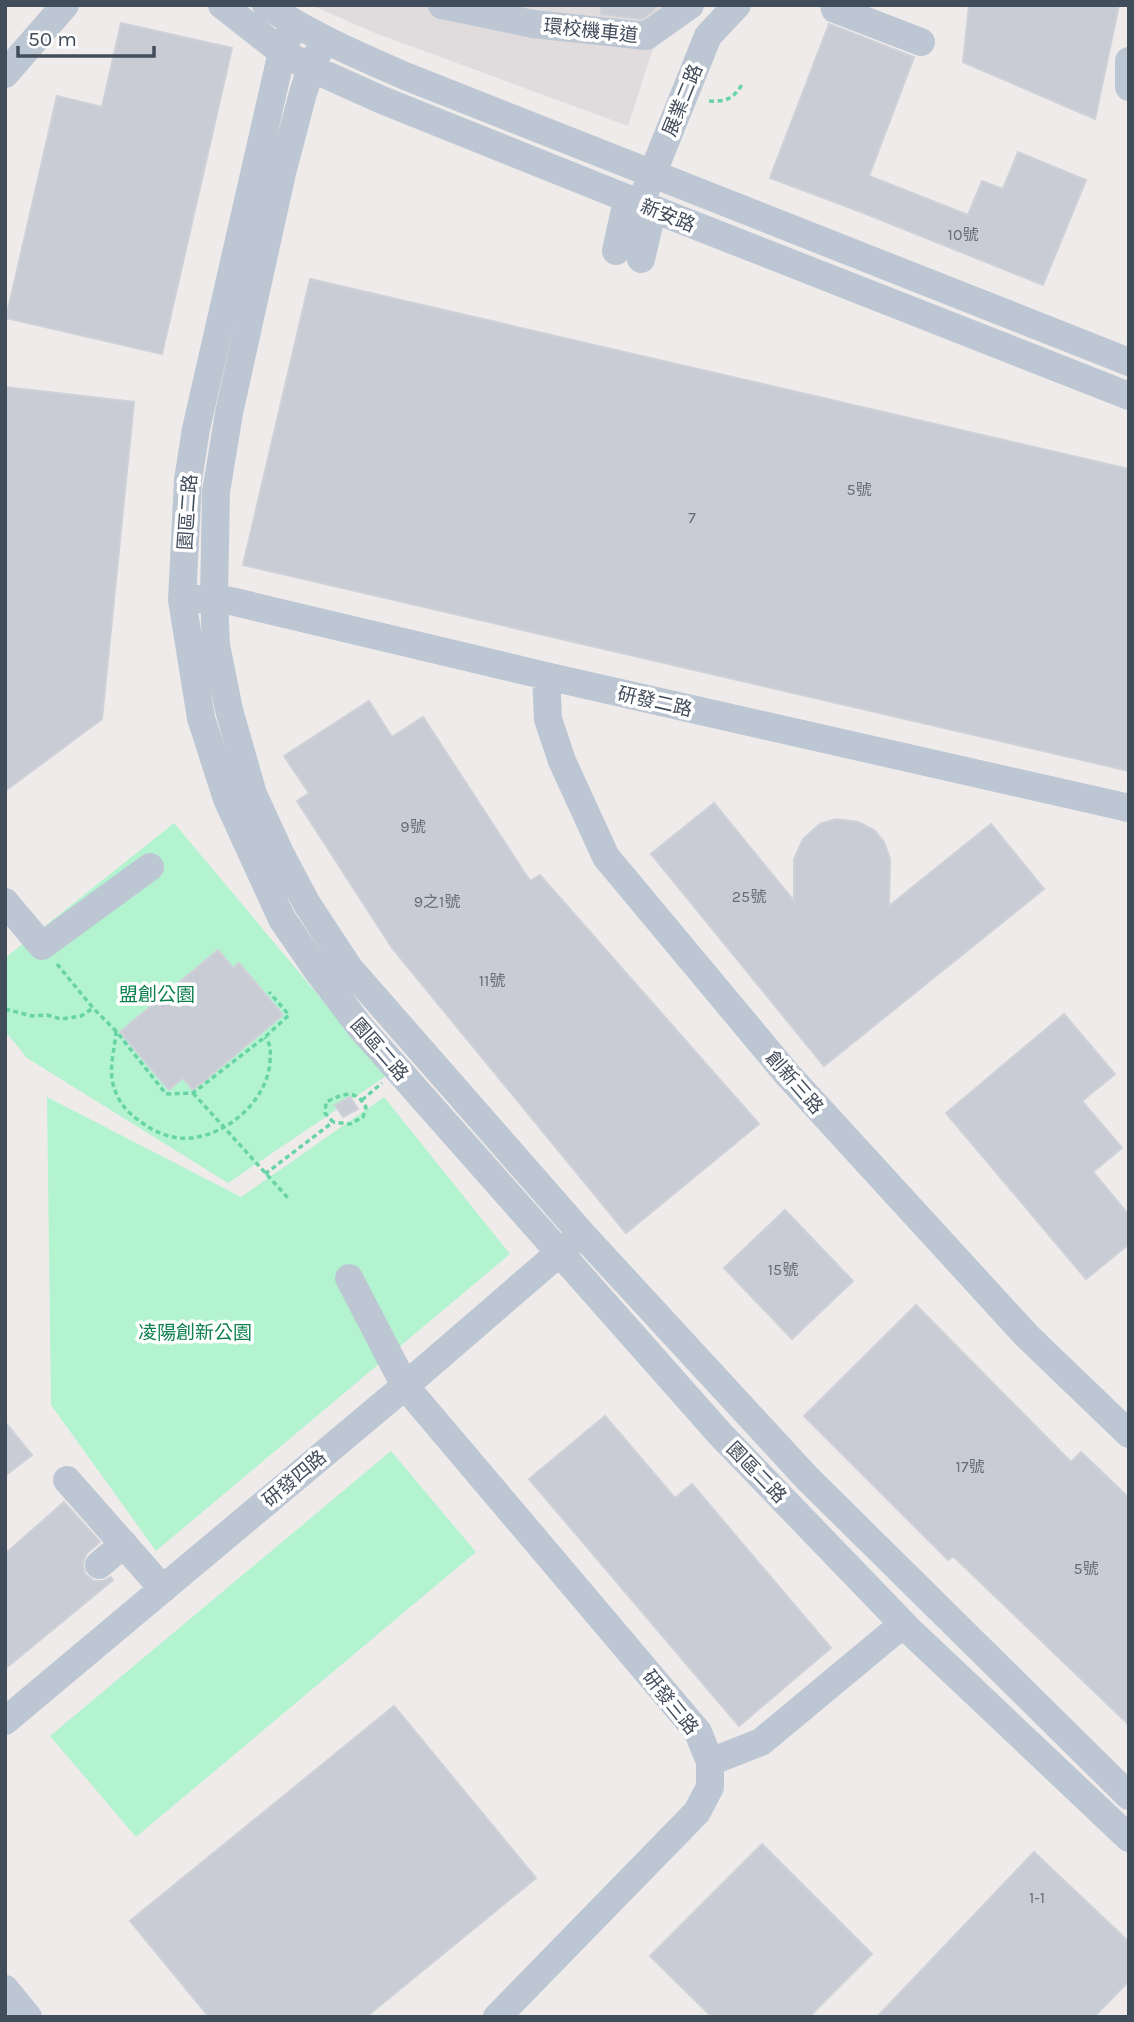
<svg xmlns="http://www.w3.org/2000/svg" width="1134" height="2022" viewBox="0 0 1134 2022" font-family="Karla,'Noto Sans TC',sans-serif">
<rect width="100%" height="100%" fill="#efebeb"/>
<path fill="#e0dcdd" d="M311 5H707L653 49 628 126 375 33Z"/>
<path fill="#b3f3d0" d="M174 823 386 1076 228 1183 27 1058 5 1031V958Z
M47 1097 241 1197 384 1097 510 1254 156 1551 51 1405Z
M391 1451 476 1552 136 1837 50 1736Z"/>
<path fill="#c9ccd4" stroke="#ced1d8" stroke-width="2" d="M601 5H655L654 10 642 19 601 14Z
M969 5H1119L1095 119 963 62Z
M121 23 232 48 162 354 6 318 57 96 102 107Z
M829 24 914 57 869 176 968 215 982 181 1003 189 1018 152 1086 180 1043 285 856 210 770 178Z
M310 279 1129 469V771L243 565Z
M5 387 134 402 102 719 5 791Z
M369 701 392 737 423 717 530 881 540 875 759 1124 626 1233 392 948 297 801 309 793 284 756Z
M714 803 794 901V859L803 839 820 824 836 819 858 822 874 830 884 842 890 859 889 906 991 824 1044 889 824 1066 651 854Z
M218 950 233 968 239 963 283 1015 193 1090 183 1078 169 1090 120 1032Z
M1064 1014 1115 1074 1082 1101 1122 1148 1093 1172 1129 1215V1244L1086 1279 946 1113Z
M350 1097 358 1109 343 1117 335 1105Z
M785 1210 853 1281 792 1339 724 1268Z
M916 1305 1071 1462 1081 1452 1129 1498V1725L953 1556 948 1560 804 1416Z
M605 1416 675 1498 692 1484 831 1648 739 1726 529 1479Z
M5 1422 32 1455 5 1476Z
M64 1502 100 1542 87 1553 84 1559 83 1567 86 1575 94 1581H103L111 1577 113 1580 5 1669V1554Z
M394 1706 536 1878 366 2017H209L130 1921Z
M762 1844 872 1954 809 2017H712L650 1956Z
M1034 1852 1129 1942V1981L1094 2017H877Z"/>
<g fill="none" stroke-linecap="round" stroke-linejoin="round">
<path stroke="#68d4a5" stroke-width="3.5" stroke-dasharray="5 3.5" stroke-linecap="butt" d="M709 101C727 102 733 99 743 83
M57 964 93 1008 116 1031 166 1094 193 1093 265 1037 289 1015 269 992
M5 1009 32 1016 47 1015 61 1019 81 1016 93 1008
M116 1031C115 1048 110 1062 112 1079 115 1098 126 1112 141 1122 155 1133 174 1140 191 1138 229 1134 267 1100 270 1062 270 1050 272 1047 265 1037
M193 1093 288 1198
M362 1100 382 1083
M265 1174 333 1122 325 1113 326 1102C343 1094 355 1088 366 1107L363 1117 350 1124 333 1122"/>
<path stroke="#bdc7d3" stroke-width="28" d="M222 5 282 52 311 68 382 100 676 218 1129 396
M266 5C310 35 357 55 405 76L1129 362
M442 5 533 24 646 36 690 5
M834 5 835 9 921 42
M293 24 282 52 196 429 188 480 182 600 201 718 227 799 282 919 317 970 361 1028 720 1434 910 1631 1129 1838
M324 40 311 68 303 93 282 173 229 413 216 492 214 597 216 645 229 710 253 794 281 855 307 904 349 968 582 1234 807 1478 1129 1796
M1129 61V87
M5 74 65 5
M645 192 708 36 737 5
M641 204 649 225 641 259
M616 251 624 214 641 204
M195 599 214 597 546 676 1129 808
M546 676 548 719 562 761 606 857 787 1074 1027 1336 1129 1434
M5 902 42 946 150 867
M349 1278 405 1386 698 1732 710 1762V1787L697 1812 497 2017
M67 1480 163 1589
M99 1565 124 1544
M5 1721 405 1386 573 1241
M710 1762 761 1742 903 1624
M5 1989 28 2017"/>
</g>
<g text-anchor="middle" stroke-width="7" stroke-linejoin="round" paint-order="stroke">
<g font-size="16" fill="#646d79">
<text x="963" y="240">10號</text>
<text x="859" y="495">5號</text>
<text x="692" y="523">7</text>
<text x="413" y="832">9號</text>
<text x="749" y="902">25號</text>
<text x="437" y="907">9之1號</text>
<text x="492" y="986">11號</text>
<text x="783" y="1275">15號</text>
<text x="970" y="1472">17號</text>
<text x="1086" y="1574">5號</text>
<text x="1037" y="1903">1-1</text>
</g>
<g font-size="19" fill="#424d5b" stroke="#fff">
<text transform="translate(591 30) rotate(6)" y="7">環校機車道</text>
<text transform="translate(682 100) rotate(-68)" y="7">展業二路</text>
<text transform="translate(668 215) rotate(22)" y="7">新安路</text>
<text transform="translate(187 512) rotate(-86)" y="7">園區二路</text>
<text transform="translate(655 701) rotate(13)" y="7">研發二路</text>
<text transform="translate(380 1049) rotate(49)" y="7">園區二路</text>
<text transform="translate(795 1082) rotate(49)" y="7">創新三路</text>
<text transform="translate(757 1472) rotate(46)" y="7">園區二路</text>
<text transform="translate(294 1478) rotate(-40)" y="7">研發四路</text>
<text transform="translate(671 1702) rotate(51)" y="7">研發三路</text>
</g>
<g font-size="19" fill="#0d824f" stroke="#fff">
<text x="157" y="1001">盟創公園</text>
<text x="195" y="1339">凌陽創新公園</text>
</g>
</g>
<rect width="1134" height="2022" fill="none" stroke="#424d5b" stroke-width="14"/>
<path d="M18 46v10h136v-10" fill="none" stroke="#424d5b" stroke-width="3.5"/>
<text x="28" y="46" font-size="21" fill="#424d5b" stroke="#ffffff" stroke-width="5" paint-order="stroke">50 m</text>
</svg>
